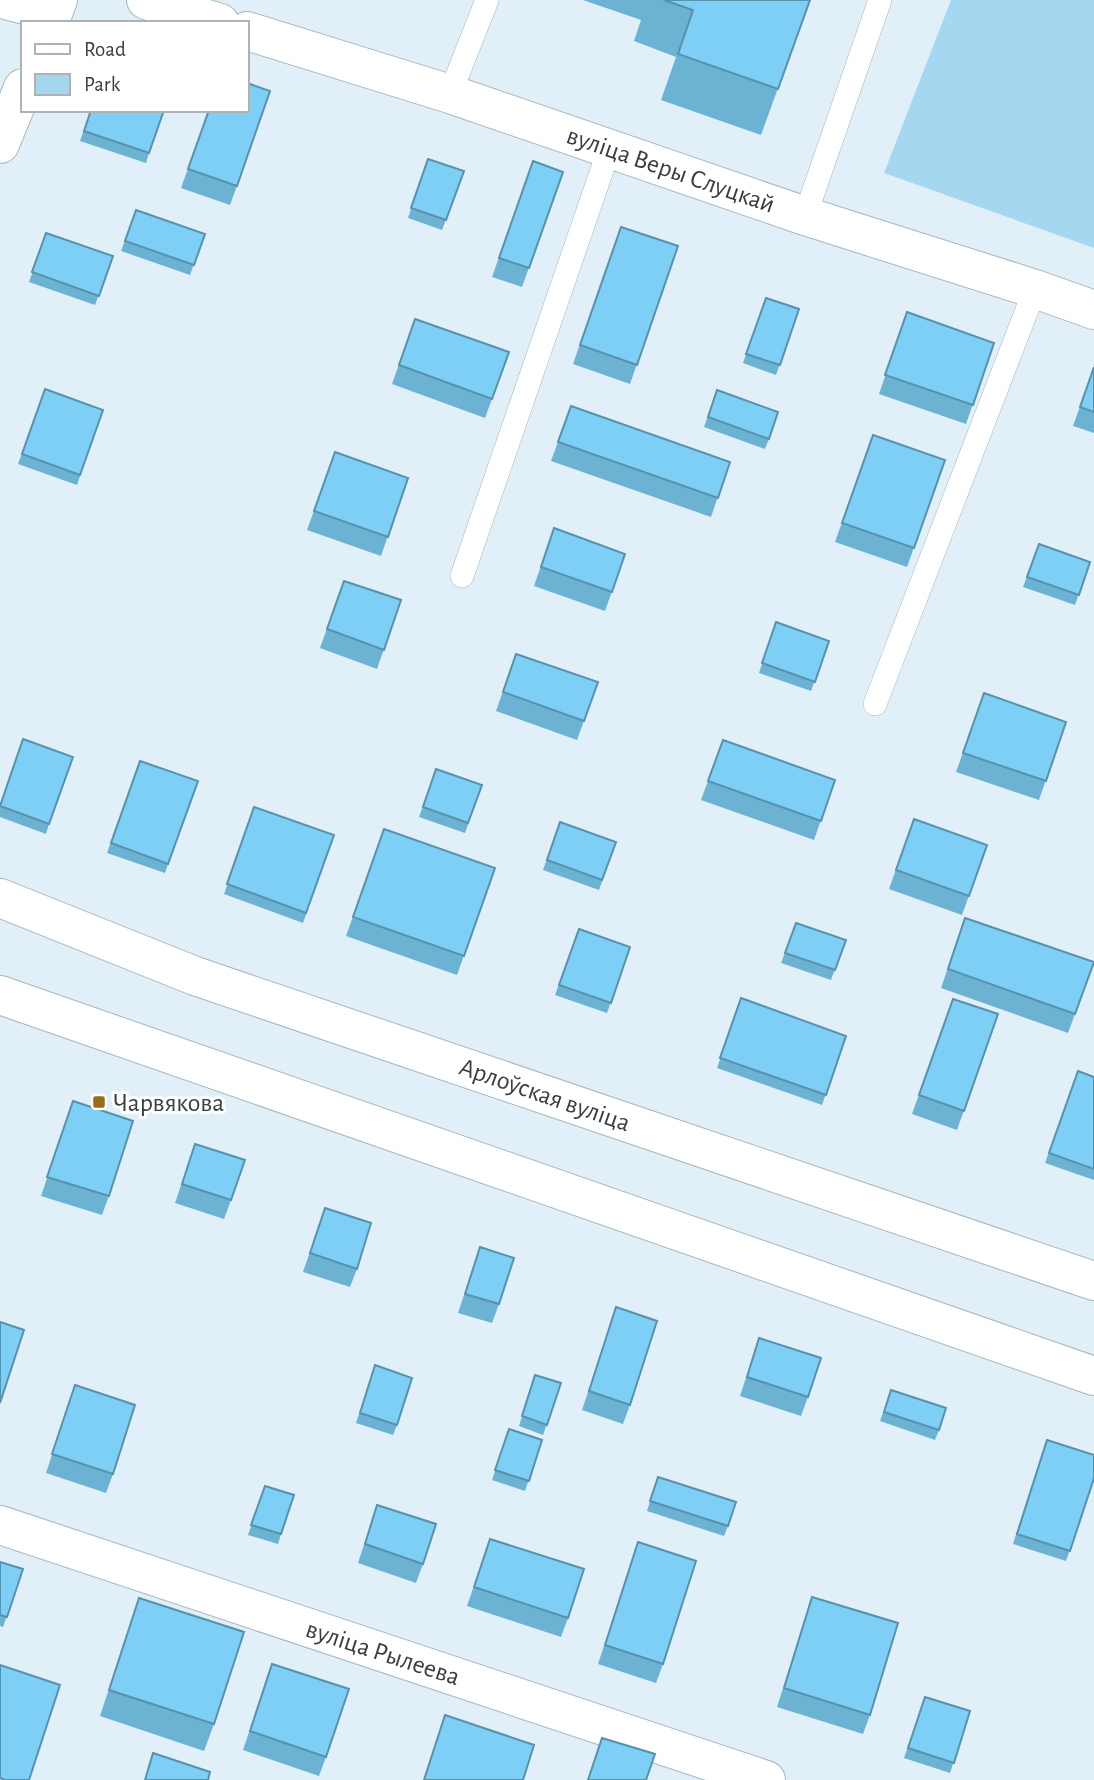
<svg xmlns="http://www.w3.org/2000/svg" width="1094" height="1780" viewBox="0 0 1094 1780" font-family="'Alegreya Sans',sans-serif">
<rect width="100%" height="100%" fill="#e1f0f8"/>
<path fill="#a5d7f0" d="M951 0H1094V248L884 173Z"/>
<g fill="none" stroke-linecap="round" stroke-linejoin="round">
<defs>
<path id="lane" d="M450 94 487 0
M805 216 880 0
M462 576 610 147
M875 704 1035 289"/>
<path id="street" d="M6 0 53 12
M146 0 220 23
M247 31 450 94 805 216 1035 289 1094 310
M0 1525 766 1780"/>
<path id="secondary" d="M49 23 58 0
M0 144 23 88"/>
<path id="primary" d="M0 898 195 976 1094 1281
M0 995 1094 1376"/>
</defs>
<use href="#lane" stroke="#a7b6bd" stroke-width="24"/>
<use href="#street" stroke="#a7b6bd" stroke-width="40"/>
<use href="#secondary" stroke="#a7b6bd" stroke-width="40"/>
<use href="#primary" stroke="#a7b6bd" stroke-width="40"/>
<use href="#lane" stroke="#fff" stroke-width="23"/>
<use href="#street" stroke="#fff" stroke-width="38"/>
<use href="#secondary" stroke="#fff" stroke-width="38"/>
<use href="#primary" stroke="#fff" stroke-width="38"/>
</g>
<path fill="#6cb2d3" d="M583 0H810L761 135 661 100 676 57 634 41 641 20Z
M91 110 149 153 146 163 80 141Z
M209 110 237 186 230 205 181 188Z
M428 159 464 171 442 230 408 218Z
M533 161 563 172 522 287 492 277Z
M136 210 205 234 190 275 121 251Z
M621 227 678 246 630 384 573 364Z
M46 233 113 256 95 305 29 282Z
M766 298 799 309 776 375 743 363Z
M907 312 994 343 966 424 879 394Z
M415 319 509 352 485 418 392 384Z
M1094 367V433L1073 426Z
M45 389 103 410 77 485 18 464Z
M717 390 769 439 765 449 704 427Z
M571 406 730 462 711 517 551 461Z
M873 435 945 460 907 567 835 542Z
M335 452 408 478 381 556 307 530Z
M554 528 625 554 605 611 534 586Z
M1039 544 1090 562 1075 605 1023 587Z
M344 581 401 600 377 669 320 648Z
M776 622 829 641 811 691 759 673Z
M516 654 598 682 577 740 496 711Z
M984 693 1066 722 1039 800 956 772Z
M723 740 835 780 814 840 701 800Z
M140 761 168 864 165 873 107 853Z
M436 769 482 785 465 833 419 817Z
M0 805 49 824 46 834 0 817Z
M254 807 334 835 303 923 224 894Z
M914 819 987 845 962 915 889 889Z
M560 822 616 842 599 890 543 870Z
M384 829 495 868 457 975 346 936Z
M965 918 1094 962 1068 1033 941 988Z
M796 923 846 940 831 980 781 963Z
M579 929 630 947 607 1013 555 995Z
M741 998 846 1036 822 1105 717 1068Z
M953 999 998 1014 957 1130 912 1114Z
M1078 1071 1094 1077V1180L1045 1163Z
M73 1101 109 1196 102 1215 41 1196Z
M195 1144 231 1200 224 1219 175 1203Z
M325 1208 357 1269 350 1287 303 1272Z
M480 1247 499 1304 492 1323 458 1313Z
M616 1307 630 1405 623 1424 582 1410Z
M759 1338 808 1397 801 1416 740 1396Z
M375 1365 397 1425 393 1435 356 1423Z
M535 1375 561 1383 543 1435 519 1426Z
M75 1385 113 1474 106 1493 46 1473Z
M891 1390 939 1430 935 1440 880 1421Z
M509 1429 542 1440 525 1491 492 1480Z
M1043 1450 1094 1478 1066 1561 1013 1544Z
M658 1477 728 1526 724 1536 647 1511Z
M265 1486 281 1534 278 1544 248 1535Z
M377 1505 423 1564 416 1583 358 1563Z
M490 1539 568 1618 561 1637 467 1606Z
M638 1542 663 1664 656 1683 598 1664Z
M0 1562 23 1569 3 1627 0 1626Z
M812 1597 870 1715 863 1734 777 1707Z
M139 1598 214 1724 204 1751 100 1716Z
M272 1664 326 1757 319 1776 243 1750Z
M925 1697 970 1711 950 1773 904 1758Z"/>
<path fill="#7dcff5" stroke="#5891ac" stroke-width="2" d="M664 0H810L778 89 678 54 693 10Z
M247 83 270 91 237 186 188 169 209 110H247Z
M91 110H164L149 153 84 131Z
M428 159 464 171 446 220 411 208Z
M533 161 563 172 529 268 499 258Z
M136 210 205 234 194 265 125 241Z
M621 227 678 246 637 365 580 345Z
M46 233 113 256 99 296 32 272Z
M766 298 799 309 780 365 746 354Z
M907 312 994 343 973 405 885 375Z
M415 319 509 352 492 399 399 365Z
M1094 367V412L1080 407Z
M45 389 103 410 80 475 22 454Z
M717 390 778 412 769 439 708 417Z
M571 406 730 462 718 498 558 442Z
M873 435 945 460 914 548 842 523Z
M335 452 408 478 388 537 314 511Z
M554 528 625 554 612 592 541 567Z
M1039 544 1090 562 1079 595 1027 577Z
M344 581 401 600 384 650 327 629Z
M776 622 829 641 815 682 762 663Z
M516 654 598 682 584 721 503 692Z
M984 693 1066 722 1046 781 963 753Z
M23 739 73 757 49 824 0 806Z
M723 740 835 780 821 821 708 781Z
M140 761 198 781 168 864 111 843Z
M436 769 482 785 468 823 423 807Z
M254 807 334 835 306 913 227 884Z
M914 819 987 845 969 896 896 870Z
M560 822 616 842 602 880 547 860Z
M384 829 495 868 464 956 353 917Z
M965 918 1094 962 1075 1014 948 969Z
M796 923 846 940 835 970 785 953Z
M579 929 630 947 611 1003 559 985Z
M741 998 846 1036 826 1095 720 1058Z
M953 999 998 1014 964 1111 919 1095Z
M1078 1071 1094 1077V1169L1049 1153Z
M73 1101 133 1121 109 1196 47 1177Z
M195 1144 245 1160 231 1200 182 1184Z
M325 1208 371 1223 357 1269 310 1253Z
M480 1247 514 1258 499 1304 465 1294Z
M616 1307 657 1321 630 1405 589 1391Z
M0 1322 24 1330 0 1403Z
M759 1338 821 1358 808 1397 747 1377Z
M375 1365 412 1378 397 1425 360 1413Z
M535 1375 561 1383 547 1425 522 1416Z
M75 1385 135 1405 113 1474 52 1454Z
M891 1390 946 1408 939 1430 884 1412Z
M509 1429 542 1440 529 1481 495 1470Z
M1047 1440 1094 1455V1478L1070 1551 1017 1534Z
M658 1477 736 1502 728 1526 650 1501Z
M265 1486 294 1495 281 1534 251 1525Z
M377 1505 436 1524 423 1564 365 1544Z
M490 1539 584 1569 568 1618 474 1587Z
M638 1542 696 1561 663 1664 605 1645Z
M0 1562 23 1569 7 1617 0 1615Z
M812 1597 898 1623 870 1715 784 1688Z
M139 1598 244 1632 214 1724 109 1690Z
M272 1664 349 1689 326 1757 250 1731Z
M0 1665 60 1685 29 1780H5L0 1778Z
M925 1697 970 1711 954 1763 908 1748Z
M445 1715 534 1745 523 1780H424Z
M602 1738 655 1754 646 1780H588Z
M153 1753 210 1772 208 1780H145Z"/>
<rect fill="#946f18" stroke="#fff" stroke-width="2.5" x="92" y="1095" width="14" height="14" rx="3.5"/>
<g text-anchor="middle" stroke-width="6" stroke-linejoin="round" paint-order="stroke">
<g font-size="26" fill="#383e41" stroke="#fff">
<text transform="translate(671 169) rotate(19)" y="9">вуліца Веры Слуцкай</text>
<text transform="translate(545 1094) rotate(19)" y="9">Арлоўская вуліца</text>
<text transform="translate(383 1652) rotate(18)" y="9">вуліца Рылеева</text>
</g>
<g font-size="26" fill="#383e41" stroke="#fff" text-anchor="start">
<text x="113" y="1111">Чарвякова</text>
</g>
</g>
<rect x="21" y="21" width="228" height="91" fill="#ffffff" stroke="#afb2b3" stroke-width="2"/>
<rect x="35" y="44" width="35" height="10" fill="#ffffff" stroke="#afb2b3" stroke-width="2"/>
<text x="84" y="56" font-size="21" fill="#383e41">Road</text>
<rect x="35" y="74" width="35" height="21" fill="#a5d7f0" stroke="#afb2b3" stroke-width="2"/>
<text x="84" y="91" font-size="21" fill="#383e41">Park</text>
</svg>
